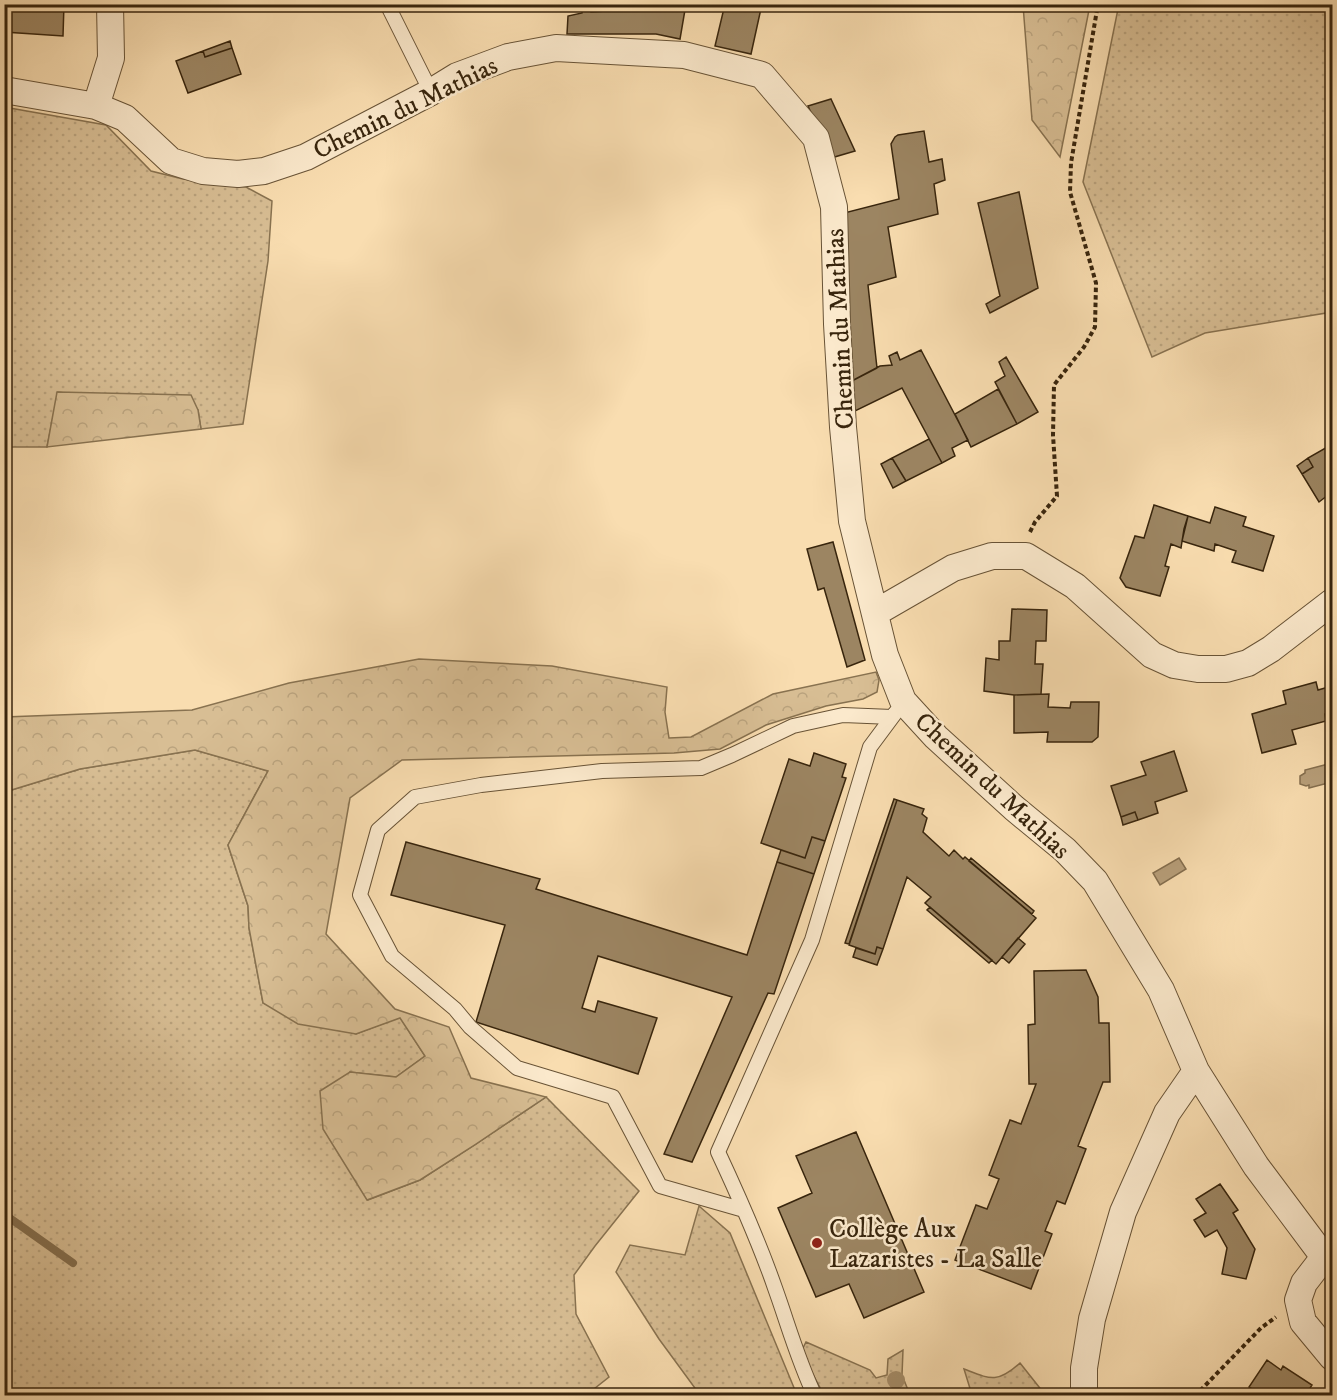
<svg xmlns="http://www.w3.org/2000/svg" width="1337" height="1400" viewBox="0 0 1337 1400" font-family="'IM FELL DW Pica',serif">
<defs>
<pattern id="grass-dots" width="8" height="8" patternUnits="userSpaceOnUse" patternTransform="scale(1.5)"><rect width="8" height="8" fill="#d8be94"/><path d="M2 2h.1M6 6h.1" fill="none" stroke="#baa37e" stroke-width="1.8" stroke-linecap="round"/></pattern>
<pattern id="forest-crowns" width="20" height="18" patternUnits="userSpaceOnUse" patternTransform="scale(1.5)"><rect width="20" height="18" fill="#d8be94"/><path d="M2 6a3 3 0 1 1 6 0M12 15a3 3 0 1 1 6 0" fill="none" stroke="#baa37e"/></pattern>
</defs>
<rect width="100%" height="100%" fill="#f9ddb0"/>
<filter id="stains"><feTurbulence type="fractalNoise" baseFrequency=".00333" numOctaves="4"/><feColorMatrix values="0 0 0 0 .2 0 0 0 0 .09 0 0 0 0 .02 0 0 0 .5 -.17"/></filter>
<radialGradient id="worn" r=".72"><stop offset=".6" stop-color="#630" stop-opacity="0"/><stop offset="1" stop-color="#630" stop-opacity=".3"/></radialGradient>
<path fill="url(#grass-dots)" stroke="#887250" stroke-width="1.5" d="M1119 4 1332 5V312L1205 333 1152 357 1083 182Z
M4 107 106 125 151 171 183 179 246 187 272 201 268 261 243 424 201 429 198 410 58 392 47 447H5Z
M195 750 268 771 228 845 248 906 249 928 263 1003 356 1034 400 1017 425 1056 396 1077 350 1072 368 1200 420 1180 476 1144 546 1097 639 1191 595 1246 574 1275 576 1314 609 1377 585 1396H5V792L80 769Z
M699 1206 730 1233 797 1395H700L659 1339 616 1272 630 1245 685 1255Z
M806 1342 870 1370 876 1378 887 1375 888 1359 903 1350 902 1375 910 1395H824L801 1352Z
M1020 1363 1043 1392 1057 1395H972L964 1369C990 1379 997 1384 1020 1363Z"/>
<path fill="url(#forest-crowns)" stroke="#887250" stroke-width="1.5" d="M1023 5H1090L1060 157 1032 120Z
M57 392 191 395 198 410 201 429 47 447Z
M419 659 552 666 667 687 665 712 669 738 691 737 773 694 876 672 879 680 877 692 863 699 826 706 766 725 720 749 674 753 402 760 350 798 326 934 395 1009 449 1027 471 1078 546 1097 476 1144 420 1180 367 1200 323 1129 320 1091 350 1072 396 1077 425 1056 400 1018 356 1034 298 1024 263 1003 249 928 248 906 228 845 268 771 195 750 80 769 5 792V717L192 710 289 683Z"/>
<path fill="#b79e79" stroke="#846e4e" stroke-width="1.5" d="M1332 763V782L1309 788V785L1306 786 1300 784V776L1305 773V770Z
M1179 858 1186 869 1160 885 1153 873Z"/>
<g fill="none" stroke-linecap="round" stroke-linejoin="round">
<path stroke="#846e4e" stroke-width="8" d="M4 1214 73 1263"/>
</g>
<path fill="#9c8562" stroke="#38250d" stroke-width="1.5" d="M6 4H64L63 36 4 32Z
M624 4H686L680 39 656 34H567L568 16 582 13V8H591V12L623 10Z
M725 4H762L751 54 715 46Z
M230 41 232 48 205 57 203 51Z
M232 48 241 74 188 93 176 61 203 51 205 57Z
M831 99 855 151 831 158 808 106Z
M924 131 929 162 942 159 945 180 934 184 938 214 888 227 896 277 868 285 877 368 848 383 844 213 899 199 891 144 895 137 898 135Z
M1019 192 1038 288 990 313 986 304 1000 296 978 203Z
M921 350 968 440 952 448 955 456 942 463 902 388 853 412 848 383 880 366 892 365 889 356 897 352 900 360Z
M1006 357 1038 412 1017 424 995 382 1005 376 999 362Z
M998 389 1017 424 971 447 955 414Z
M929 439 942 463 906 481 892 458Z
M1329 446 1332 452V492L1319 502 1302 474 1313 467 1308 458Z
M892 458 906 481 893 488 881 464Z
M1308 458 1313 467 1302 474 1297 466Z
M1154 505 1188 516 1184 529 1181 548 1171 544 1165 566 1169 567 1160 596 1126 587 1120 578 1135 536 1144 538Z
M1215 507 1246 517 1243 526 1274 536 1263 571 1232 562 1236 551 1215 544 1214 551 1182 541 1188 516 1210 523Z
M833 542 865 660 847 667 824 588 818 590 807 549Z
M1012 609 1047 610 1046 641H1036L1035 664H1043L1041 694 1014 695 984 691 986 658 999 660V641H1010Z
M1316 682 1318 690 1332 686V712L1325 714 1326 721 1292 730 1296 744 1262 753 1252 714 1286 704 1283 691Z
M1049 694 1048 707 1070 708 1071 702H1099L1098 737 1092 742H1047L1048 732 1014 733V695Z
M1174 751 1187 791 1155 802 1158 813 1138 820 1135 812 1121 817 1111 786 1146 775 1141 762Z
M814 753 846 764 842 777 846 778 825 841 812 837 805 858 761 843 789 759 810 766Z
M894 799 897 800 849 944 845 943Z
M897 800 924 809 922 814 927 818 923 832 949 856 954 850 963 859 965 857 1036 918 996 964 925 903 931 897 907 877 883 949 877 947 875 954 849 945Z
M1135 812 1138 820 1123 825 1121 817Z
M812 837 825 841 814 874 777 862 781 850 805 858Z
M406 842 540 879 536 889 747 955 777 862 814 874 774 994 768 993 692 1162 664 1154 732 997 598 956 582 1008 595 1012 598 1001 657 1018 638 1074 476 1022 505 925 391 895Z
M971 858 1034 911 1032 914 969 861Z
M930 907 992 960 989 963 927 910Z
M1018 938 1025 944 1009 963 1002 957Z
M877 947 883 949 877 965 853 957 856 948 875 954Z
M1086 970 1098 997 1099 1023H1109L1110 1082H1103L1078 1146 1086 1149 1065 1204 1057 1201 1045 1231 1052 1234 1031 1289 955 1260 976 1205 987 1209 999 1179 989 1175 1010 1120 1021 1124 1036 1084H1029L1028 1025 1035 1024 1034 971Z
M856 1132 924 1292 864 1318 849 1284 816 1297 778 1208 812 1193 796 1156Z
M1220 1184 1238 1210 1233 1213 1255 1249 1246 1279 1222 1274 1227 1248 1217 1230 1205 1237 1194 1220 1206 1213 1196 1199Z
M1267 1360 1281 1370 1283 1366 1312 1385 1305 1396H1263L1249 1387Z"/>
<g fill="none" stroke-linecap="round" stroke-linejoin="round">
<defs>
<path id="service" d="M387 4 431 92
M744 1210 660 1186 613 1097 517 1068 470 1027 455 1009 392 956 360 895 378 830 415 797 481 785 602 771 701 768 732 755 793 726 843 715 892 717
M815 1396C798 1361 788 1324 775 1288 759 1242 739 1197 718 1152L812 940 870 747 896 712"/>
<path id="minor" d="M4 90 96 106 125 118 171 161 203 171 238 174 264 171 306 157 431 92 457 76 508 57 556 48 684 55 762 75 816 138 834 207 837 324 843 427 852 521 885 655 903 701 936 737 1014 808 1065 850 1095 881 1161 990 1196 1071 1256 1166 1324 1257 1332 1262
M96 106 111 58 110 4
M875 613 953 568 992 556H1026L1075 586 1152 655 1174 665 1198 669H1226L1248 663 1271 649 1332 602
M1324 1257 1304 1283 1298 1300 1303 1322 1332 1357
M1084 1396V1368L1092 1319 1123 1212 1167 1113 1196 1071"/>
</defs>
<use href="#service" stroke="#685336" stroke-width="16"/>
<use href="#minor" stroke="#685336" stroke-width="28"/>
<path stroke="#38250d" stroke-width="4" stroke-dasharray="4.5 3" stroke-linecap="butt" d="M1030 532 1035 522 1057 496 1053 435 1054 385 1084 347 1095 327 1096 283 1070 192 1071 163 1098 4
M4 1394 7 1396
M1195 1396 1261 1328 1276 1317"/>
<use href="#service" stroke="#fbe9cc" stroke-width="14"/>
<use href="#minor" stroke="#fbe9cc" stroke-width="26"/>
</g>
<circle fill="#a58d69" cx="896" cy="1380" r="9"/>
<circle fill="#8f2418" stroke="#fbe9cc" stroke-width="2" cx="817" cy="1243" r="6"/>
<g text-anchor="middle" stroke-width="5" stroke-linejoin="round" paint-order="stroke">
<g font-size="26" fill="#38250d" stroke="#fbe9cc">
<text transform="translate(405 107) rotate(-26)" y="9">Chemin du Mathias</text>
<text transform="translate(839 329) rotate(-93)" y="9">Chemin du Mathias</text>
<text transform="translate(993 785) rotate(43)" y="9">Chemin du Mathias</text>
</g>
<g font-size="26" fill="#38250d" stroke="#fbe9cc" text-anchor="start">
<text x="829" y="1237">Collège Aux<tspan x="829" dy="30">Lazaristes - La Salle</tspan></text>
</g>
</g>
<rect width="1337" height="1400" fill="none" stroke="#f9ddb0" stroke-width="24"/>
<rect x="6" y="6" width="1325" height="1388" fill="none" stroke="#38250d" stroke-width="3"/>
<rect x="12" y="12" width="1313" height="1376" fill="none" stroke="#38250d" stroke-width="1.5"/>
<rect width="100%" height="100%" filter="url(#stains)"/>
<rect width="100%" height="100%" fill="url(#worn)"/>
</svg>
